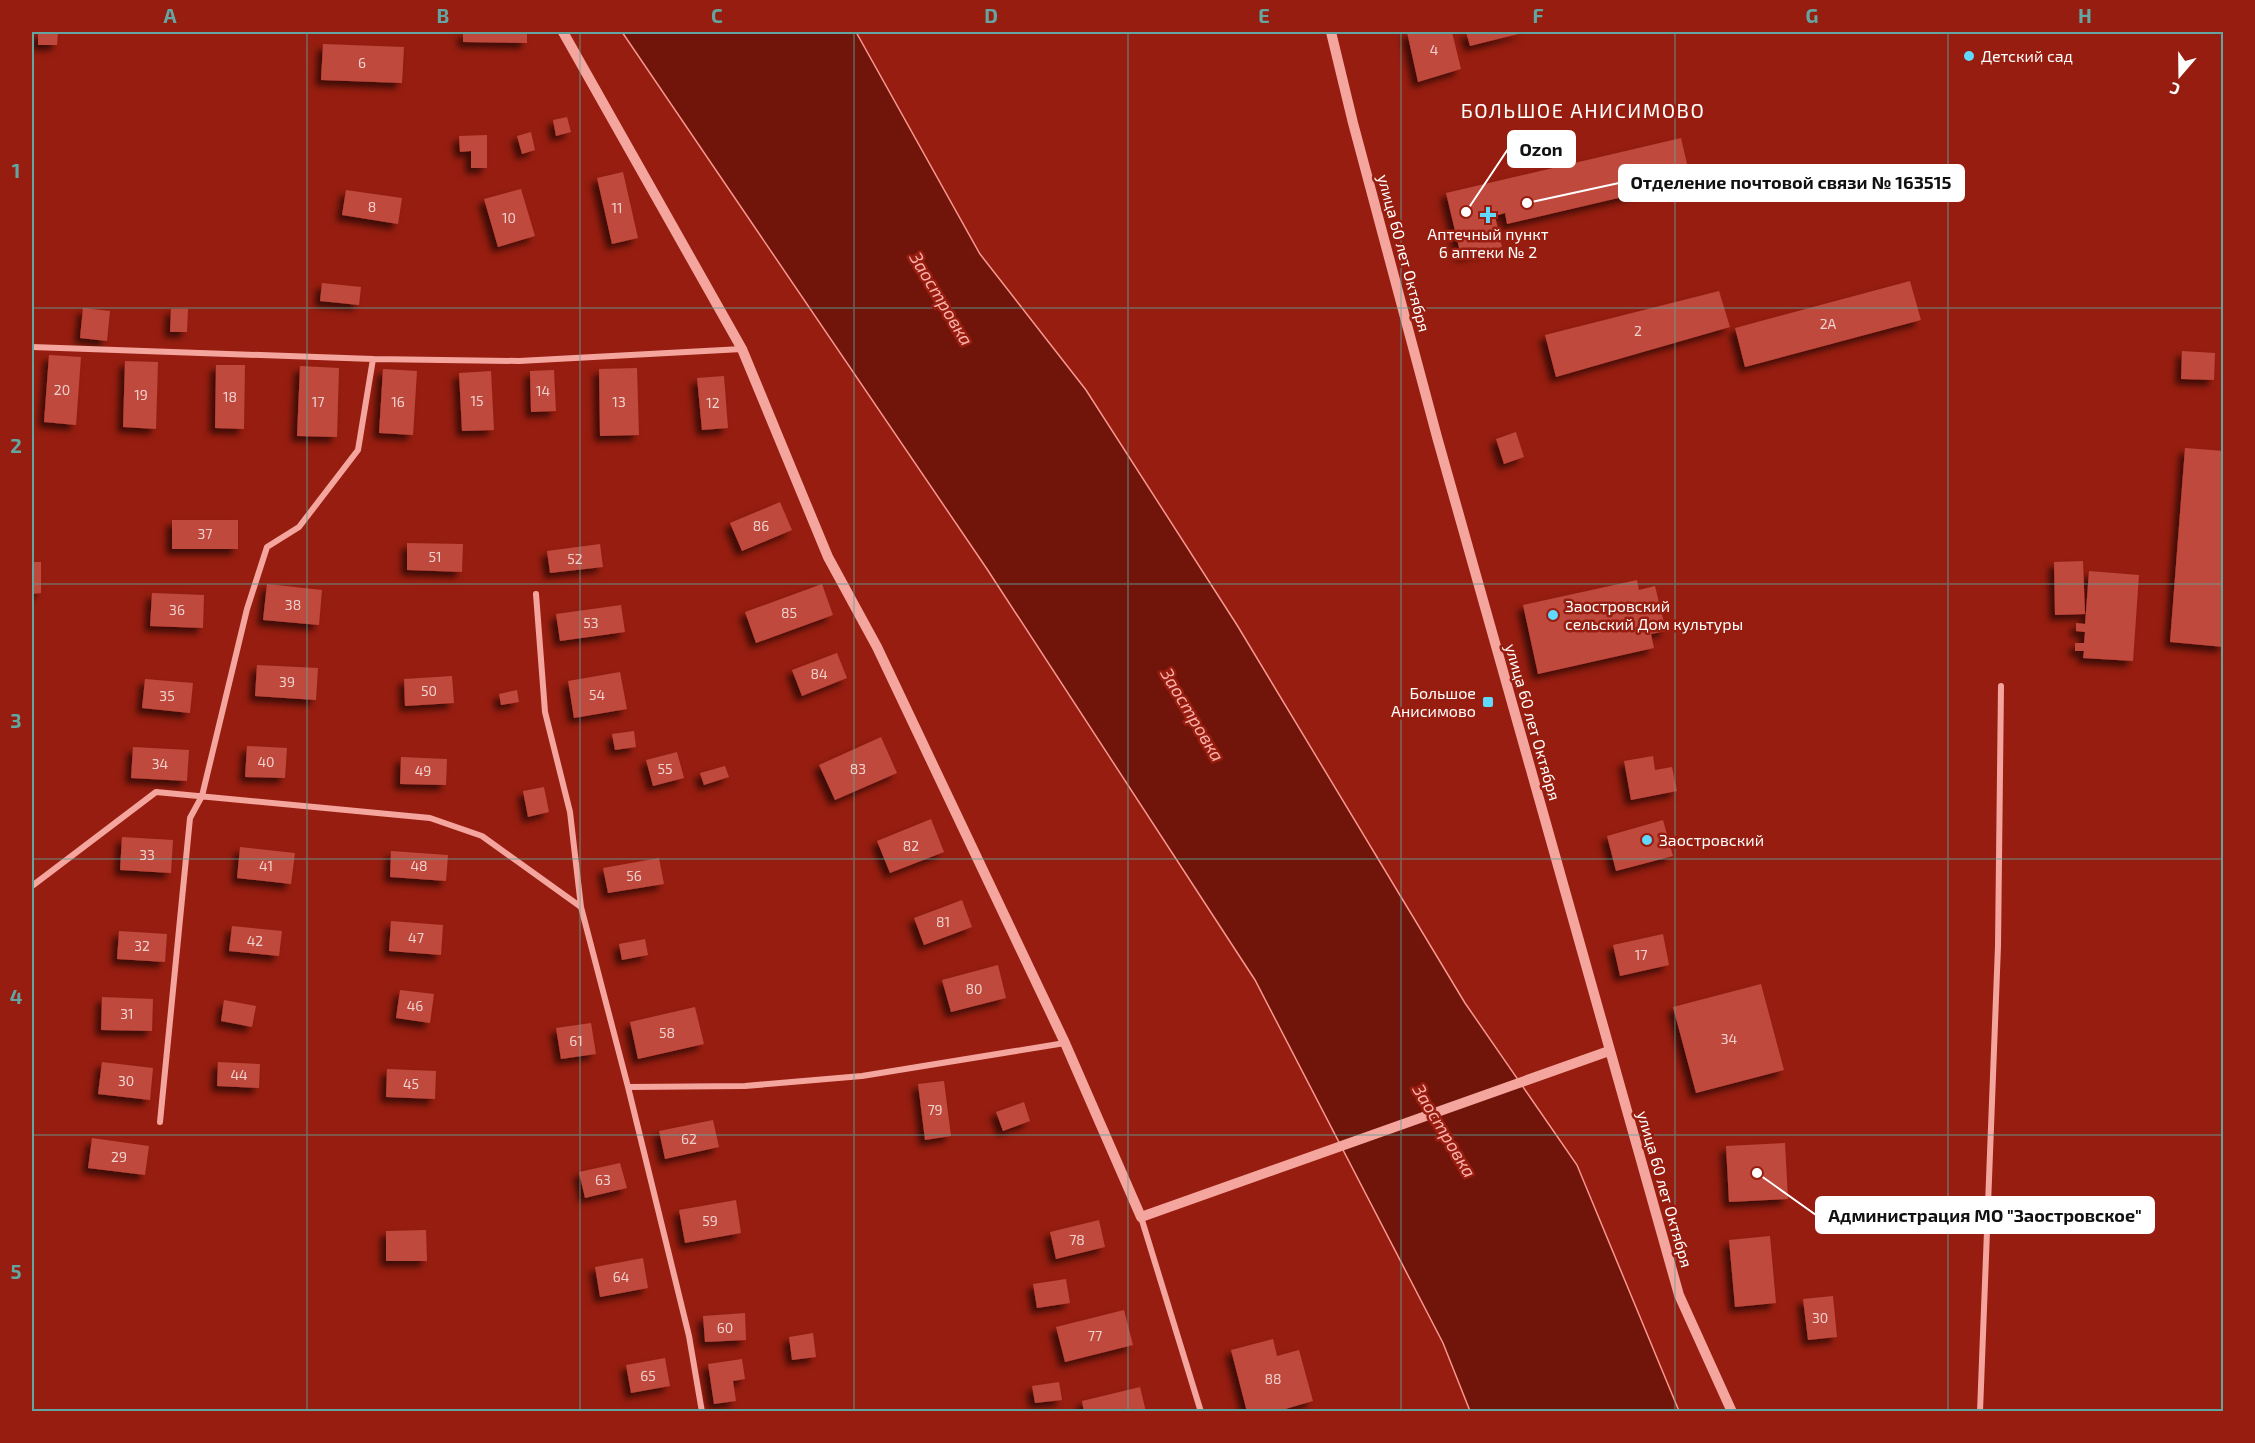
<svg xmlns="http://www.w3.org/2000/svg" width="2255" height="1443" viewBox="0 0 2255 1443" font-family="'Exo 2',sans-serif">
<defs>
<filter id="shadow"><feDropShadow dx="-5.5" dy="5.5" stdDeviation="3" flood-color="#0009"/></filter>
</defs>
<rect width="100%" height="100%" fill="#961d0f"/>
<path fill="#711409" stroke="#f8978f" stroke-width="1.5" d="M622 32H856L980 254 1086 390 1237 625 1465 1003 1577 1165 1679 1411H1470L1443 1343 1255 980 987 569Z"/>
<path fill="#bf483d" filter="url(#shadow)" d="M38 32H58L57 45H38Z
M463 32H527V43L463 42Z
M1407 32H1452L1461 69 1418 82Z
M1466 32H1526L1470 46Z
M323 44 404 47 402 83 321 80Z
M567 117 571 132 556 136 553 120Z
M531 132 535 150 522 154 517 136Z
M487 135V168H471V151L460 152 459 136Z
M1681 138 1691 181 1507 224 1505 213 1495 216 1502 247 1461 256 1446 193Z
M623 172 638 238 612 244 597 178Z
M521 189 535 236 498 247 484 199Z
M346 190 402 198 398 224 342 215Z
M1910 281 1921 320 1745 367 1735 328Z
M322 283 361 287 359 305 320 301Z
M1719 291 1730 327 1556 377 1545 335Z
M83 308 110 311 107 341 80 338Z
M171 309H188L187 332H170Z
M2182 351 2215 353 2214 380 2181 379Z
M49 355 81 357 76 425 44 422Z
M125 361 158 362 156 429 123 427Z
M216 365H245L244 429 215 428Z
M300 366 339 368 337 437 297 436Z
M637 368 639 435 600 436 599 369Z
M383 369 417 371 413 435 379 433Z
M554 370 556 411 531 412 530 371Z
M491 371 494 430 462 431 459 373Z
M724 376 728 428 702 430 697 378Z
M1516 432 1524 457 1504 464 1496 439Z
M2185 448 2224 451V647L2170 642Z
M780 502 792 530 742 551 730 523Z
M172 520H238V549H172Z
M407 543 463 544 462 572 407 570Z
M600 544 603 567 550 573 547 551Z
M2083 561 2085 614 2055 615 2054 562Z
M32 562H41V593L32 594Z
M2089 571 2139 575 2133 661 2083 658 2084 651H2075V643H2084L2085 632 2076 631V623L2085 624Z
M1637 580 1639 590 1655 586 1666 631 1651 634 1654 648 1538 674 1523 605Z
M267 584 322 590 319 625 263 620Z
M822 584 833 615 756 643 745 612Z
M152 593 204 595 203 628 150 626Z
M621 605 625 632 560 641 556 614Z
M837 653 847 678 802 696 792 670Z
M257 665 318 668 316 700 255 696Z
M620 672 627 709 574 718 568 681Z
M452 676 454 703 405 706 404 679Z
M145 679 193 683 190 713 142 708Z
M517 690 519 702 501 705 499 694Z
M634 731 636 747 615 750 612 734Z
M881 737 897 773 835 800 819 765Z
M247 746 287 748 285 778 245 777Z
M133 747 189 750 187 781 131 778Z
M677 752 684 778 653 786 646 760Z
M1653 756 1655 770 1672 767 1677 791 1631 800 1624 761Z
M401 757 447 759 446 785 400 784Z
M725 766 729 777 704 785 700 773Z
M544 787 549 812 528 817 523 791Z
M931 819 944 852 890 873 877 841Z
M1663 820 1673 856 1616 871 1607 836Z
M122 837 173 840 171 873 120 870Z
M240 847 295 853 291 884 237 878Z
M391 851 448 855 446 881 390 877Z
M659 858 664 884 608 893 603 868Z
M962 900 972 927 924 945 914 918Z
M391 921 443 925 441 955 389 951Z
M232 926 282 931 279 956 229 951Z
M119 931 167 934 165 962 117 959Z
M1663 934 1669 965 1620 976 1613 945Z
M645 939 648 955 622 960 619 944Z
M998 965 1006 998 951 1012 942 980Z
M1761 984 1784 1070 1696 1093 1673 1007Z
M400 990 434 994 430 1023 396 1018Z
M102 997 153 999 152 1031 101 1030Z
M224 1000 256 1006 252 1027 221 1021Z
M695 1007 704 1044 638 1059 630 1022Z
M591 1023 596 1054 561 1059 556 1028Z
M102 1062 153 1068 150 1100 98 1094Z
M218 1062 260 1064 259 1088 217 1086Z
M387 1069 436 1071 435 1099 386 1097Z
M944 1081 951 1136 925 1140 918 1084Z
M1024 1102 1030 1121 1003 1131 996 1112Z
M713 1120 719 1147 665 1159 659 1131Z
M92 1138 149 1146 145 1175 88 1168Z
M1785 1143 1788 1199 1729 1202 1726 1146Z
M620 1163 627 1188 585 1198 579 1172Z
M736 1200 741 1233 685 1243 679 1210Z
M1099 1220 1105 1247 1056 1259 1050 1232Z
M426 1230 427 1261H386V1231Z
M1770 1236 1776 1303 1735 1307 1729 1240Z
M643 1258 648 1288 600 1297 595 1267Z
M1066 1279 1070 1303 1037 1308 1033 1284Z
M1833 1296 1837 1337 1808 1340 1803 1299Z
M1124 1310 1133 1345 1065 1362 1056 1327Z
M745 1313 746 1340 705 1342 703 1316Z
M813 1333 816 1357 792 1360 789 1337Z
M1273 1339 1277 1356 1299 1350 1313 1401 1275 1412H1247L1231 1350Z
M665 1358 670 1386 631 1393 626 1365Z
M742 1359 745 1379 733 1381 736 1401 714 1404 708 1364Z
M1059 1382 1062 1400 1035 1403 1032 1386Z
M1140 1387 1146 1412H1084L1082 1401Z"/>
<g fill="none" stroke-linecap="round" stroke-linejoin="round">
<path stroke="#f4a59e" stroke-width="6" d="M32 347 373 359 519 361 742 349
M536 594 545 712 570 812 581 907
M32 886 156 792 430 818 482 836 581 907 628 1087 745 1086 862 1076 1065 1043
M628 1087 689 1336 702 1412
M160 1122 190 818 202 796 247 609 267 547 299 527 358 450 373 359
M1141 1217 1201 1412
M1980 1412 1998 946 2001 686"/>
<path stroke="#f4a59e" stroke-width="10" d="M563 32 742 349 828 557 877 647 1065 1043 1141 1217 1609 1051
M1331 32 1353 123 1437 437 1679 1295 1732 1412"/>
</g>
<path fill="none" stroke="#63a6a1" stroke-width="1.5" stroke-opacity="0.55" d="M307 32V1412M580 32V1412M854 32V1412M1128 32V1412M1401 32V1412M1675 32V1412M1948 32V1412M32 308H2224M32 584H2224M32 859H2224M32 1135H2224"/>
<g fill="#61d8ff" stroke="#961d0f" stroke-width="2">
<circle cx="1969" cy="56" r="6"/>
<path d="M1485 206h6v6h6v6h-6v6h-6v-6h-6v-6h6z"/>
<circle cx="1553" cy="615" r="6"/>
<rect x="1482" y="696" width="12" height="12" rx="3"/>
<circle cx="1647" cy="840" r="6"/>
</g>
<g text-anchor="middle" stroke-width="5" stroke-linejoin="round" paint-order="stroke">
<g font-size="14" fill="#efd1ce">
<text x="1434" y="55">4</text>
<text x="362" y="68">6</text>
<text x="372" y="212">8</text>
<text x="617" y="213">11</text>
<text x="509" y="223">10</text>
<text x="1828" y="329">2А</text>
<text x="1638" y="336">2</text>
<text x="62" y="395">20</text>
<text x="543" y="396">14</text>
<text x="141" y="400">19</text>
<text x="230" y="402">18</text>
<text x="477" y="406">15</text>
<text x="318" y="407">17</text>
<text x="398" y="407">16</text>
<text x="619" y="407">13</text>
<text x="713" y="408">12</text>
<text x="761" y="531">86</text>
<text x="205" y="539">37</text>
<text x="435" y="562">51</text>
<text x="575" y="564">52</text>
<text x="293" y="610">38</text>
<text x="177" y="615">36</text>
<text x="789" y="618">85</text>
<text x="591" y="628">53</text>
<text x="819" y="679">84</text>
<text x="287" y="687">39</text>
<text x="429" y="696">50</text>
<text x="597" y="700">54</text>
<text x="167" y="701">35</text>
<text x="266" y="767">40</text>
<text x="160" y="769">34</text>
<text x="665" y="774">55</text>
<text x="858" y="774">83</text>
<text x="423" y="776">49</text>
<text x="911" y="851">82</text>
<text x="147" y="860">33</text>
<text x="266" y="871">41</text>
<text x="419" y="871">48</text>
<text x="634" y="881">56</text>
<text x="943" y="927">81</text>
<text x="416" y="943">47</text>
<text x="255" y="946">42</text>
<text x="142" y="951">32</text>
<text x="1641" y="960">17</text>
<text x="974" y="994">80</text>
<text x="415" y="1011">46</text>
<text x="127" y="1019">31</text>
<text x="667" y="1038">58</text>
<text x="1729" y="1044">34</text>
<text x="576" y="1046">61</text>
<text x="239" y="1080">44</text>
<text x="126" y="1086">30</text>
<text x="411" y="1089">45</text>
<text x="935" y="1115">79</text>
<text x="689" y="1144">62</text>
<text x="119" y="1162">29</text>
<text x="603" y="1185">63</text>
<text x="710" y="1226">59</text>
<text x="1077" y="1245">78</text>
<text x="621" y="1282">64</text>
<text x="1820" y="1323">30</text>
<text x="725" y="1333">60</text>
<text x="1095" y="1341">77</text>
<text x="648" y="1381">65</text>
<text x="1273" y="1384">88</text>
</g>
<g font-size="16" fill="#fff" stroke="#961d0f" text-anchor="start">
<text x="1981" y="62">Детский сад</text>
<text x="1488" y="240" text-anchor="middle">Аптечный пункт<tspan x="1488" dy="18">6 аптеки № 2</tspan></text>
<text x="1565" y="612">Заостровский<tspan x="1565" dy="18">сельский Дом культуры</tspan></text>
<text x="1476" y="699" text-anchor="end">Большое<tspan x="1476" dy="18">Анисимово</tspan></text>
<text x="1659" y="846">Заостровский</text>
</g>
<g font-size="16" fill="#fff" stroke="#961d0f">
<text transform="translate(1404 253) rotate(75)" y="6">улица 60 лет Октября</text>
<text transform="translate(1533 722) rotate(74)" y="6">улица 60 лет Октября</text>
<text transform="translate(1665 1189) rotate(74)" y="6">улица 60 лет Октября</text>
</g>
<g font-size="18" font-style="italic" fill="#fbb0aa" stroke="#961d0f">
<text transform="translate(941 299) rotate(59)" y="6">Заостровка</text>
<text transform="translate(1192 715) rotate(59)" y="6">Заостровка</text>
<text transform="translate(1444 1131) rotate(59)" y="6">Заостровка</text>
</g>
<g font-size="20" letter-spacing="1.5" fill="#fff" stroke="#961d0f">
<text x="1583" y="118">БОЛЬШОЕ АНИСИМОВО</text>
</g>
</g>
<path fill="none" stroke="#fff" stroke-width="2" d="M1466 212L1508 149M1527 203L1619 183M1757 1173L1816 1215"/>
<g fill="#fff" stroke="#961d0f" stroke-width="2">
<circle cx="1466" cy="212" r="6"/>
<circle cx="1527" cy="203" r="6"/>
<circle cx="1757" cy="1173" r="6"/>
</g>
<g fill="#fff" stroke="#fff" stroke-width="2">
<rect x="1508" y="131" width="67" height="36" rx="6"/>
<rect x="1619" y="165" width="345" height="36" rx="6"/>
<rect x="1816" y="1197" width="338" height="36" rx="6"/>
</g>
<g font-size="18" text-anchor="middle" font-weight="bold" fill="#111">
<text x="1541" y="156">Ozon</text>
<text x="1791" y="189">Отделение почтовой связи № 163515</text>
<text x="1985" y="1222">Администрация МО "Заостровское"</text>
</g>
<rect width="2255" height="1443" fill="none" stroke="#961d0f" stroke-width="66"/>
<g transform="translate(2180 75) rotate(200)" stroke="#961d0f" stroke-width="4.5" paint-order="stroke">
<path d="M0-4.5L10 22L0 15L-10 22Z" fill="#ffffff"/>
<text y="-9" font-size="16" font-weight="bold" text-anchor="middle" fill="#ffffff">С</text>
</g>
<rect x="33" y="33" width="2189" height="1377" fill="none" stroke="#63a6a1" stroke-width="2"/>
<g font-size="20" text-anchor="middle" font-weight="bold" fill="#63a6a1">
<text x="170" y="23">A</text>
<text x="443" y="23">B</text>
<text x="717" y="23">C</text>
<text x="991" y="23">D</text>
<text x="1264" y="23">E</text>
<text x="1538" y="23">F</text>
<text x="1812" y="23">G</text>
<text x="2085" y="23">H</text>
<text x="16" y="178">1</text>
<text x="16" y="453">2</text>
<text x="16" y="728">3</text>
<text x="16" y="1004">4</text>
<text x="16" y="1279">5</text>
</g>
</svg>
